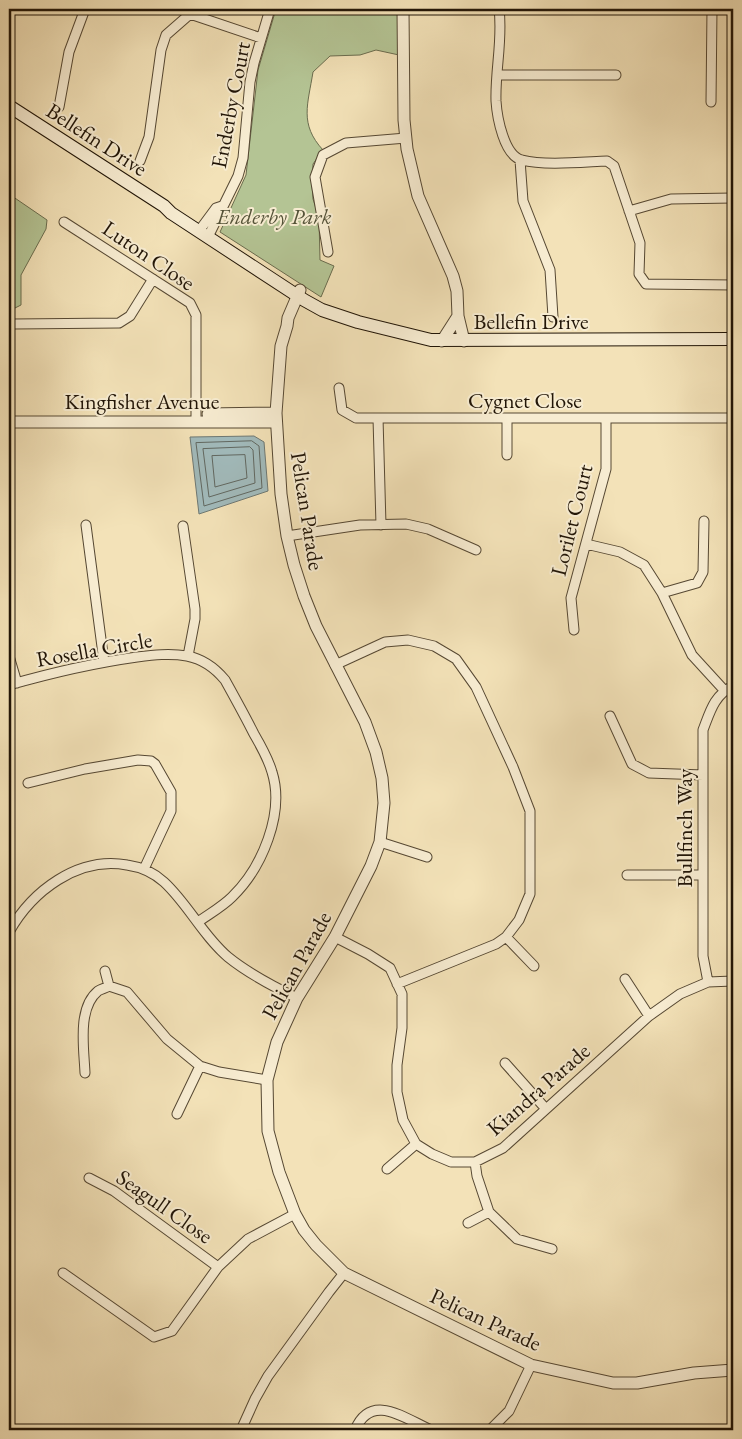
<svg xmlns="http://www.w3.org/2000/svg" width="742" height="1439" viewBox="0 0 742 1439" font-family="'EB Garamond',serif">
<rect width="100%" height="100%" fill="#f3e2b8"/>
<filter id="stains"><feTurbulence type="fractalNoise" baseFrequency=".004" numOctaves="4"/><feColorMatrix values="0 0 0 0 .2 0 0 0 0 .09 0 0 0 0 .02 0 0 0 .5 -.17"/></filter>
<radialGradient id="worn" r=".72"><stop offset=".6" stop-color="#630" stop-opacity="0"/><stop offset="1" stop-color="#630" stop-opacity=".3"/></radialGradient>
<path fill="#b4c494" stroke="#6a6c4e" d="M276 9H397L399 22V55L376 50 360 55 330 56 313 72C308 104 299 124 323 150L313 164 312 184 313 199 319 218 320 260 334 266 321 297 220 232 246 175 258 70Z
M9 194 47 220 46 229 21 275V305L9 311Z"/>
<path fill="#a1babb" stroke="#6e7873" d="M254 436 264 442 268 491 199 514 190 437Z"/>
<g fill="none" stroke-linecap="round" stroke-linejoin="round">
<path stroke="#616861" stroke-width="1" d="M252 441 259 446 262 488 204 506 196 443Z
M250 447 253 450 255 483 209 497 203 449Z
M245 455 247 478 215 487 212 456Z"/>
<defs>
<path id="minor" d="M499 9C503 39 495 70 496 101 497 117 504 156 522 160 544 166 583 162 607 161L614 166 640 243 639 274 646 284 733 285
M497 75H616
M711 102 712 9
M59 107 69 52 85 9
M520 160 523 201 550 270 553 317
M140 161 149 137 161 50 166 35 190 14 261 38
M629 211 671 199 733 198
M64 222 190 303 196 315V421
M199 231 216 208 222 206
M208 237 238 176 243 158 250 82 254 63 270 9
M328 252 315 177 323 155 346 143 406 138
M14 324 119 323 130 316 153 279
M339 388 342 410 356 418H733
M378 418 381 525
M507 418V455
M86 525 104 662
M183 526 195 609V619L188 656
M287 536 360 525 406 524 428 529 476 550
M586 544 620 552 644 565 662 593 692 655 724 690
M662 593 697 583 703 572 704 521
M574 630 571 598 606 469V418
M9 656 17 683
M335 665 385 642 408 640 434 646 456 659 476 687 513 767 530 811V894L519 920 506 937 496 944 397 984
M9 685C51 673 94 663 137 657 153 655 170 653 187 656 203 659 215 668 225 680 235 698 245 716 254 734 261 746 268 758 272 772 285 813 262 868 232 897 222 907 209 914 198 922
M610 716 632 764 649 773 703 775
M28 783 85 769 138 760 151 761 155 764 171 792V811L144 869
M380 842 427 857
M627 875H702
M9 932C32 891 78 856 127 865 141 867 153 872 164 882 188 904 203 936 228 957 249 974 272 986 297 998
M335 937 368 954 390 968 402 994V1028L397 1065V1092L403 1120 416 1144 432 1154 451 1162H475L503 1148 649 1016 680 994 708 982 733 981
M506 937 534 966
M105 971 109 986
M625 979 649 1016
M708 982 703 956V730C710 712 714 695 733 686
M505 1063 546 1109
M85 1073C84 1049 77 1008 98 991 101 989 106 988 109 986L127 992 167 1039 200 1066 219 1072 267 1080
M177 1114 200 1066
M475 1162 477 1176 489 1212 517 1239 552 1249
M387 1169 416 1144
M89 1178 114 1191 218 1267
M468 1223 489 1212
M63 1273 154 1337 172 1331 218 1267 248 1239 295 1214
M241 1430 255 1399 268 1376 329 1292 344 1273
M355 1430C371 1392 404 1418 431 1430
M490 1430 509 1411 531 1365"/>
<path id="tertiary" d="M403 9 404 120 407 149 418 196 453 276 457 291 458 316 464 341
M300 290 288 318 287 326 281 346 276 413 281 494 287 536 294 565 304 596 316 626 365 722 376 752 382 778 384 803 380 842 371 866 335 937 297 998 277 1042 267 1080 268 1131 279 1172 295 1214 304 1230 316 1245 344 1273 531 1365 613 1383H637L694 1373 733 1370
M442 341 458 316
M208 414 276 413
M9 422H276"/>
<path id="secondary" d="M9 106 164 206 171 213 304 300 322 310 358 322 431 340 733 339"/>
</defs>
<use href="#minor" stroke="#564833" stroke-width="11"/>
<use href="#tertiary" stroke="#564833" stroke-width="13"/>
<use href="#secondary" stroke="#211507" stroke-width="14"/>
<use href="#minor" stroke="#f7ecd1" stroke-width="9"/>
<use href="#tertiary" stroke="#f7ecd1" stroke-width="11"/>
<use href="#secondary" stroke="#f7ecd1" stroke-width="12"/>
</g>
<g text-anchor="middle" stroke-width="4" stroke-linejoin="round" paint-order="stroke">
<g font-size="22" fill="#211507" stroke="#f7ecd1">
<text transform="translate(230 105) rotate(-79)" y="8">Enderby Court</text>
<text transform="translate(97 139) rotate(33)" y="8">Bellefin Drive</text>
<text transform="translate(149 255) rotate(34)" y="8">Luton Close</text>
<text x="531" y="329">Bellefin Drive</text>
<text x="525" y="408">Cygnet Close</text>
<text x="142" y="409">Kingfisher Avenue</text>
<text transform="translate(308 511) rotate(81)" y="8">Pelican Parade</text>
<text transform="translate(571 520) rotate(-76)" y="8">Lorilet Court</text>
<text transform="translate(94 649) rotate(-10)" y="8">Rosella Circle</text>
<text transform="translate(684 828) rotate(-90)" y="8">Bullfinch Way</text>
<text transform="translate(296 965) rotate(-61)" y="8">Pelican Parade</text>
<text transform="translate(538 1089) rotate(-41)" y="8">Kiandra Parade</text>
<text transform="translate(165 1206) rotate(35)" y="8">Seagull Close</text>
<text transform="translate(486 1319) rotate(25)" y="8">Pelican Parade</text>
</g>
<g font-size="22" font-style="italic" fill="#545238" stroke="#f7ecd1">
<text x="274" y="224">Enderby Park</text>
</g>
</g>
<rect width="742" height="1439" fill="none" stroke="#f3e2b8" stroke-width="30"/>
<rect x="10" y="10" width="722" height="1419" fill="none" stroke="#211507" stroke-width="2.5"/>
<rect x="15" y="15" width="712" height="1409" fill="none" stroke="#211507"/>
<rect width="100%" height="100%" filter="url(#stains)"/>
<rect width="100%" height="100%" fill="url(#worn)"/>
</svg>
